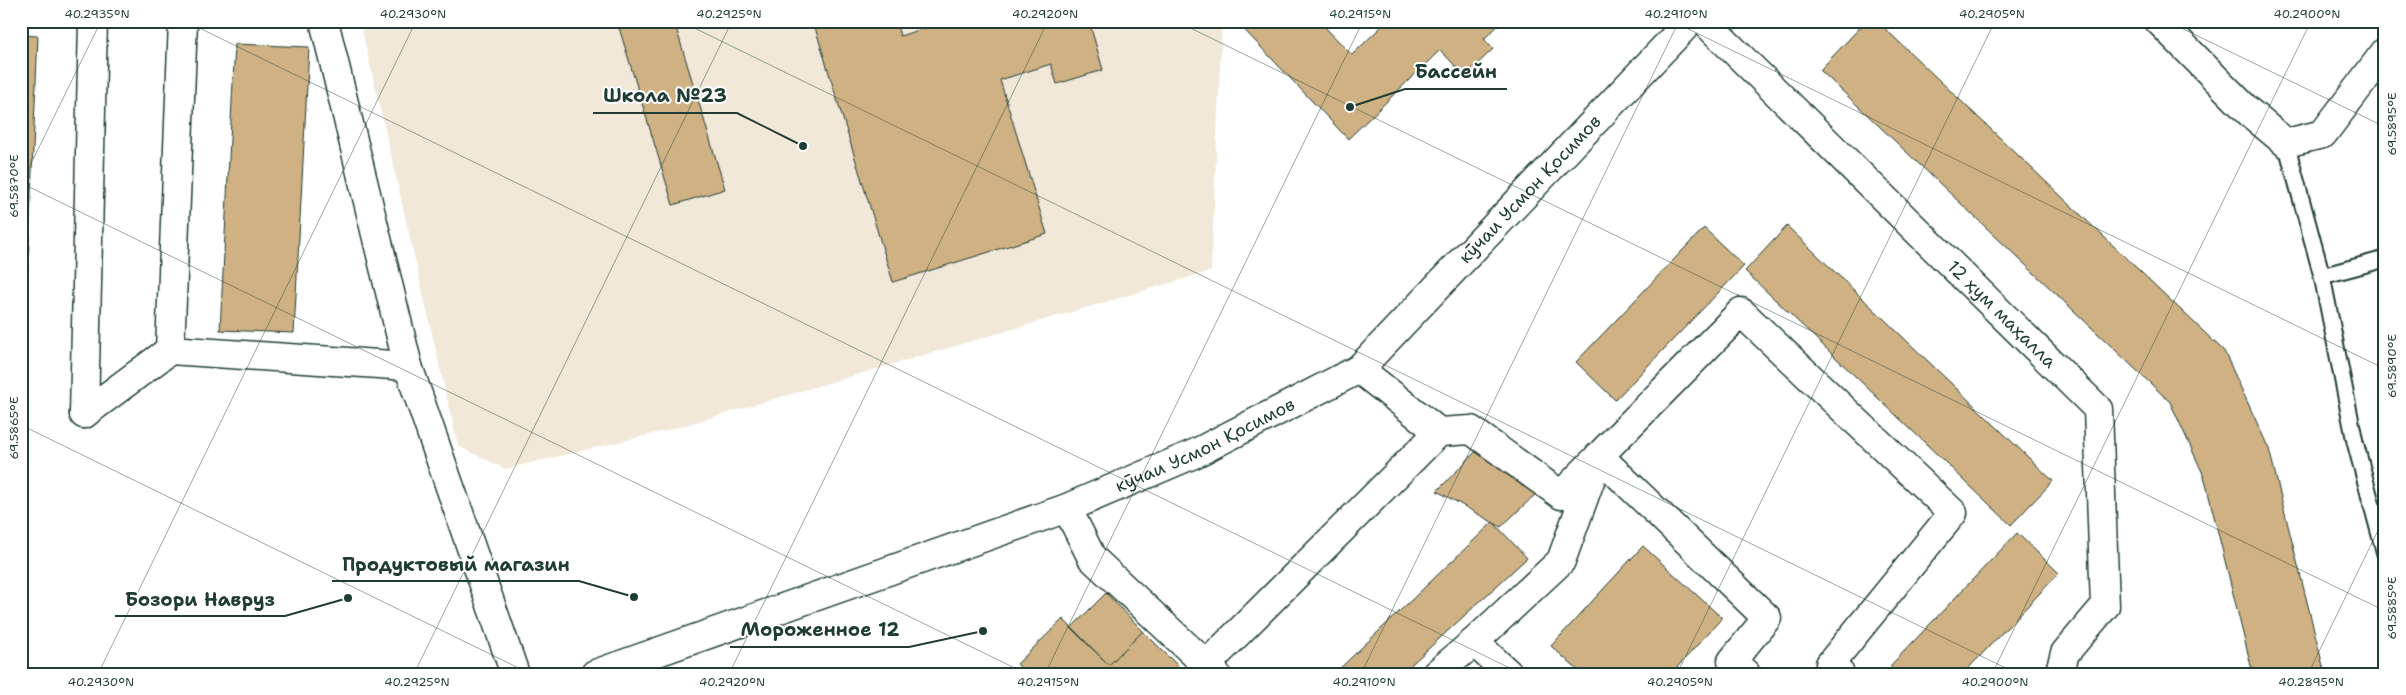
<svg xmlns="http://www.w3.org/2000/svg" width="2406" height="695" viewBox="0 0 2406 695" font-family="'Shantell Sans',sans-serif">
<rect width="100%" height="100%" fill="#fff"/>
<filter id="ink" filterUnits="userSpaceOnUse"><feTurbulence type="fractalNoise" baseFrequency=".02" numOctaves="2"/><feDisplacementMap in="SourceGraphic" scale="10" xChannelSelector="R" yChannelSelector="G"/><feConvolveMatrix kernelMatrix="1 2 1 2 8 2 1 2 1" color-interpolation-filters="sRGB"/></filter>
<g filter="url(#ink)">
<path fill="#f1e8da" d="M360 21H1222L1211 271 665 431 505 469 458 446Z"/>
<path fill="#cfb183" stroke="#1f3d34" d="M617 21H674L725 189 673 205Z
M813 21H896L900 36 947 21H1089L1103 70 1057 84 1051 64 1000 80 1047 234 893 282Z
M1236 21H1319L1352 55 1387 21H1503L1484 39 1493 49 1465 76 1440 50 1348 139Z
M1866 21H1877L2224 351 2269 449 2325 674H2253L2204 476 2170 402 1820 70Z
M21 35 38 36 22 398H21Z
M235 44 309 47 294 333 220 330Z
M1787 226 2053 481 2011 525 1745 271Z
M1704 228 1744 266 1615 400 1576 362Z
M1483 444 1539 491 1501 527 1437 491Z
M1493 522 1527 558 1401 674H1334Z
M2017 533 2059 573 1963 674H1898L1890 666Z
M1643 546 1722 618 1671 674H1582L1551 646Z
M1106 593 1143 631 1109 665 1071 628Z
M1063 619 1109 665 1143 631 1183 671 1180 674H1027L1017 664Z"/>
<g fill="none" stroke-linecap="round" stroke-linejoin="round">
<defs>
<path id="service" d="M2286 143 2322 276 2355 442 2385 554
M2322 276 2385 259"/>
<g id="minor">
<path d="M324 21 408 366 515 674"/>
<path id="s1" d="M1704 21 2098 409 2105 606 2065 653 2059 674"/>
<path d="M2159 21 2249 112 2286 143 2323 134 2385 52"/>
<path d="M170 350 183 21"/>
<path d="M1359 369 1439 432 1471 430 1561 495 1599 456 1767 618 1732 661 1746 674"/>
<path d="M84 414 93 21"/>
<path d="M84 414 170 350 408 366"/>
<path d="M1067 508 1092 558 1216 674"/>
<path d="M1474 642 1509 674"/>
<path d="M1206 665 1439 432"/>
<path d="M1436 674 1474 642 1561 561 1599 456 1741 312 1953 513 1830 664 1840 674"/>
</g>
<g id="tertiary">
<path id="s2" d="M595 674 1067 508 1196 453 1359 369 1690 21"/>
</g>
</defs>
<use href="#service" stroke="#1f3d34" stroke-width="19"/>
<use href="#minor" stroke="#1f3d34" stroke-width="31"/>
<use href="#tertiary" stroke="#1f3d34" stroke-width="31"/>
<use href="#service" stroke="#fff" stroke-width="15"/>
<use href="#minor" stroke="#fff" stroke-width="28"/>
<use href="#tertiary" stroke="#fff" stroke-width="28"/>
</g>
</g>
<path fill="none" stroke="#1f3d34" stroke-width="1" stroke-opacity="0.45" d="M185 21 1522 674M680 21 2018 674M1176 21 2385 611M1672 21 2385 369M2167 21 2385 127M21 183 1027 674M21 184 101 21M21 425 531 674M21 667 35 674M98 674 416 21M414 674 732 21M729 674 1048 21M1045 674 1363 21M1361 674 1679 21M1677 674 1995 21M1992 674 2311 21M2308 674 2385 516"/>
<g text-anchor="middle" stroke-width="4" stroke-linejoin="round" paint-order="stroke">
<g font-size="18" fill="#1f3d34" stroke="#fff">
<text dy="6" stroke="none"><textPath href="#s2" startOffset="1072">кӯчаи Усмон Қосимов</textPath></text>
<text dy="6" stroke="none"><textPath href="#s1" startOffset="418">12 ҳум маҳалла</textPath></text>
<text dy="6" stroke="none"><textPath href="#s2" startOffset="652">кӯчаи Усмон Қосимов</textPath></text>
</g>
</g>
<path fill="none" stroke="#1f3d34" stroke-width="2" d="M1350 107L1405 89H1507M803 146L737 113H593M634 597L579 581H332M348 598L285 616H115M983 631L909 647H730"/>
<g fill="#1f3d34" stroke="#fff" stroke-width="2">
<circle cx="1350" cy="107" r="5"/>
<circle cx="803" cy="146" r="5"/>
<circle cx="634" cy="597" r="5"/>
<circle cx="348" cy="598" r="5"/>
<circle cx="983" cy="631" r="5"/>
</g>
<g font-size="19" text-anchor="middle" font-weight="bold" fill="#1f3d34" stroke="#fff" stroke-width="4" stroke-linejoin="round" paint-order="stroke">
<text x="1456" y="78">Бассейн</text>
<text x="665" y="102">Школа №23</text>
<text x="456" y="571">Продуктовый магазин</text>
<text x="200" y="606">Бозори Навруз</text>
<text x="820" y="636">Мороженное 12</text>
</g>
<rect width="2406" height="695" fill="none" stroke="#fff" stroke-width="55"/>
<rect x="28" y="28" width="2350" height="640" fill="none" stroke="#1f3d34" stroke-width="2"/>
<g font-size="12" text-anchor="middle" fill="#1f3d34">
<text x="97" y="18">40.2935°N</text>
<text x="413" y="18">40.2930°N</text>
<text x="729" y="18">40.2925°N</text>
<text x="1045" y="18">40.2920°N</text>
<text x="1360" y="18">40.2915°N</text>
<text x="1676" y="18">40.2910°N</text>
<text x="1992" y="18">40.2905°N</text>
<text x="2307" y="18">40.2900°N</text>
<text transform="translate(2392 124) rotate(-90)" y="4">69.5895°E</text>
<text transform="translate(14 186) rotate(-90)" y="4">69.5870°E</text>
<text transform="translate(2392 366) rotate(-90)" y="4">69.5890°E</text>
<text transform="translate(14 428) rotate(-90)" y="4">69.5865°E</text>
<text transform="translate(2392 608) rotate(-90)" y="4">69.5885°E</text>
<text x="101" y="686">40.2930°N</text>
<text x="417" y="686">40.2925°N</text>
<text x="732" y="686">40.2920°N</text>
<text x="1048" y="686">40.2915°N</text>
<text x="1364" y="686">40.2910°N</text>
<text x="1680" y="686">40.2905°N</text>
<text x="1995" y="686">40.2900°N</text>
<text x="2311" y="686">40.2895°N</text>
</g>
</svg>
